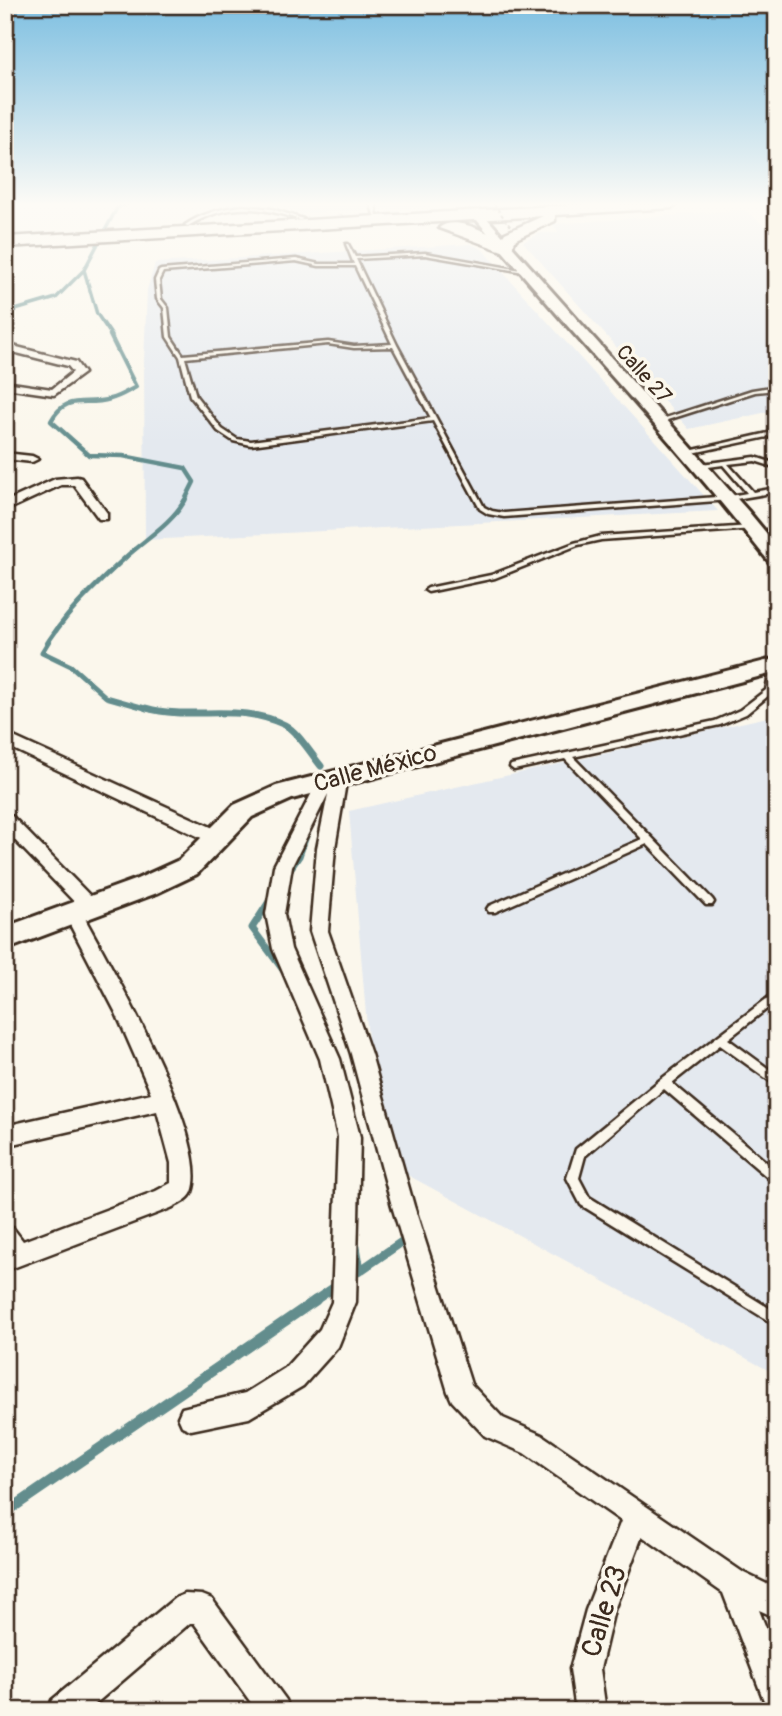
<svg xmlns="http://www.w3.org/2000/svg" width="782" height="1716" viewBox="0 0 782 1716" font-family="Pangolin,sans-serif">
<rect width="100%" height="100%" fill="#fbf7ec"/>
<filter id="ink" filterUnits="userSpaceOnUse"><feTurbulence type="fractalNoise" baseFrequency=".0143" numOctaves="2"/><feDisplacementMap in="SourceGraphic" scale="14" xChannelSelector="R" yChannelSelector="G"/><feConvolveMatrix kernelMatrix="1 2 1 2 8 2 1 2 1" color-interpolation-filters="sRGB"/></filter>
<g filter="url(#ink)">
<path fill="#e4e9ef" d="M286 204H487L301 213 283 207Z
M744 210 777 235V410L689 429 523 242 540 233H559L553 224Z
M471 244 482 249 718 511 145 540 144 361 147 290 155 263Z
M777 715V1375L378 1159 349 811Z"/>
<g fill="none" stroke-linecap="round" stroke-linejoin="round">
<path stroke="#638d8d" stroke-width="3.5" d="M84 270 97 314 112 336
M5 313 56 298 84 270 117 208 127 204"/>
<path stroke="#638d8d" stroke-width="4.5" d="M110 335 136 387C128 391 119 397 110 399 85 407 67 392 51 421L89 455 123 456 185 468 194 482 184 502"/>
<path stroke="#638d8d" stroke-width="5" d="M152 710 106 697 71 666 42 652C63 615 96 585 127 556 147 538 172 523 185 500"/>
<path stroke="#638d8d" stroke-width="7" d="M146 708C192 721 240 702 285 725 298 732 311 754 321 766
M288 872 299 856 307 833
M272 897 252 928 283 970"/>
<path stroke="#638d8d" stroke-width="9" d="M356 1247 360 1270
M358 1272 409 1237
M314 1301 339 1284"/>
<path stroke="#638d8d" stroke-width="10" d="M5 1513 316 1300"/>
<defs>
<path id="lane" d="M371 204H375L377 216 374 215Z
M568 204H572V205L570 206Z
M243 206 272 209 303 219 300 220C258 205 227 203 188 226L185 225C203 213 222 208 243 206Z
M346 244H348L355 257 425 253 526 271 524 272 425 255 356 259 397 345 484 507 492 511 504 513 730 496 747 493 723 465 701 468 698 466 701 464 755 457 777 464V468L755 461 728 464 753 492 777 488V492L730 500 504 517 488 514 480 509 433 421 251 445 233 441 218 431 190 396 180 357 167 337 164 308 157 299 155 280 159 271 161 270 296 259 319 264H354ZM296 261 319 266H355L392 344 354 346 328 342 183 355 171 337 168 308 161 299 159 280 163 272ZM328 344 354 348 393 347 431 418 251 441 237 439 222 429 196 396 185 358Z
M777 386V390L755 392 661 422 656 421 752 390Z
M777 431V435L688 454 685 452Z
M751 526 753 527V529L601 540 578 545 495 578 428 592 425 590 428 588 491 575 574 543 601 536Z
M771 664 777 665 774 691 746 714 720 725 573 757 712 899 714 902 712 905H706L647 844 495 912H489L487 909 489 906 642 839 565 759 514 770 510 767 511 765 715 721 740 710 766 690Z
M777 991V1001L728 1039 777 1075V1086L720 1045 672 1083 777 1171V1183L773 1182 664 1089 585 1156 579 1178 589 1197 777 1313V1326L581 1205 567 1178 576 1149 660 1080Z"/>
<path id="street" d="M5 344 76 362 84 373 54 395 5 388V382L52 389 73 372 68 366 5 350Z
M5 453 32 456 38 459 32 462 5 459Z
M77 477 81 478 107 513V519H99L74 485H61L5 511V502L55 479Z
M5 733 222 832 225 837 216 843 210 842 5 745Z
M339 771 347 777 335 848 328 931 371 1054 414 1206 471 1384 503 1418 542 1435 744 1573 777 1589V1618L759 1610 777 1656V1710L766 1706 723 1593 642 1536 614 1610 600 1669 606 1711H576L570 1669 586 1610 621 1521 524 1453 485 1436 452 1401 448 1392 392 1206 351 1054 310 931 317 848 328 794 292 866 284 914 291 949 340 1059 360 1137 356 1302 338 1347 303 1386 249 1418 191 1430 182 1426 178 1417 182 1408 245 1393 285 1368 320 1329 332 1302 338 1137 320 1059 273 949 266 914 274 866 320 777H331Z
M5 813 11 815 97 903 100 908 97 913H85L5 830Z
M73 906 79 908C107 959 212 1139 192 1192 189 1200 178 1204 171 1208L5 1271V1225L13 1228 23 1241 156 1191 171 1183V1163L157 1111 5 1146V1126L151 1093 116 1013 64 913 67 908Z
M185 1594 202 1595 212 1599 286 1700 290 1711H257L194 1623H190L87 1711H48L52 1700 175 1598Z"/>
<path id="secondary" d="M476 215H484L748 511 777 546V565L770 563C677 444 572 336 476 219Z
M777 658V672L292 799 252 817 197 874 157 893 5 950V927L137 879 179 860 234 805 276 786Z"/>
<path id="highway" d="M590 204H678L671 208 555 215V221L516 239 511 250 505 252 439 228C454 215 486 232 501 239L505 233 543 216 5 247V237Z"/>
</defs>
<use href="#lane" stroke="#3b2a1e" stroke-width="5"/>
<use href="#street" stroke="#3b2a1e" stroke-width="5"/>
<use href="#secondary" stroke="#3b2a1e" stroke-width="6"/>
<use href="#highway" stroke="#3b2a1e" stroke-width="5"/>
<use href="#lane" fill="#fbf7ec" fill-rule="evenodd"/>
<use href="#street" fill="#fbf7ec" fill-rule="evenodd"/>
<use href="#secondary" fill="#fbf7ec" fill-rule="evenodd"/>
<use href="#highway" fill="#fbf7ec" fill-rule="evenodd"/>
<path stroke="#3b2a1e" stroke-width="2" stroke-dasharray="3.5 2.5" stroke-linecap="butt" d="M494 204 512 229"/>
</g>
</g>
<linearGradient id="sky" x2="0" y2="1"><stop stop-color="#7dbfe1"/><stop offset="0.46" stop-color="#fdfbf6"/><stop offset="1" stop-color="#fdfbf6" stop-opacity="0"/></linearGradient>
<rect width="782" height="444" fill="url(#sky)"/>
<g text-anchor="middle" stroke-width="7" stroke-linejoin="round" paint-order="stroke">
<g font-size="21" fill="#3b2a1e" stroke="#fbf7ec">
<text transform="translate(644 374) rotate(48)" y="7">Calle 27</text>
</g>
<g font-size="24" fill="#3b2a1e" stroke="#fbf7ec">
<text transform="translate(375 768) rotate(-15)" y="8">Calle México</text>
</g>
<g font-size="28" fill="#3b2a1e" stroke="#fbf7ec">
<text transform="translate(603 1611) rotate(-73)" y="10">Calle 23</text>
</g>
</g>
<rect width="782" height="1716" fill="none" stroke="#fbf7ec" stroke-width="28"/>
<rect x="14" y="14" width="754" height="1688" fill="none" stroke="#3b2a1e" stroke-width="2.5" filter="url(#ink)"/>
</svg>
